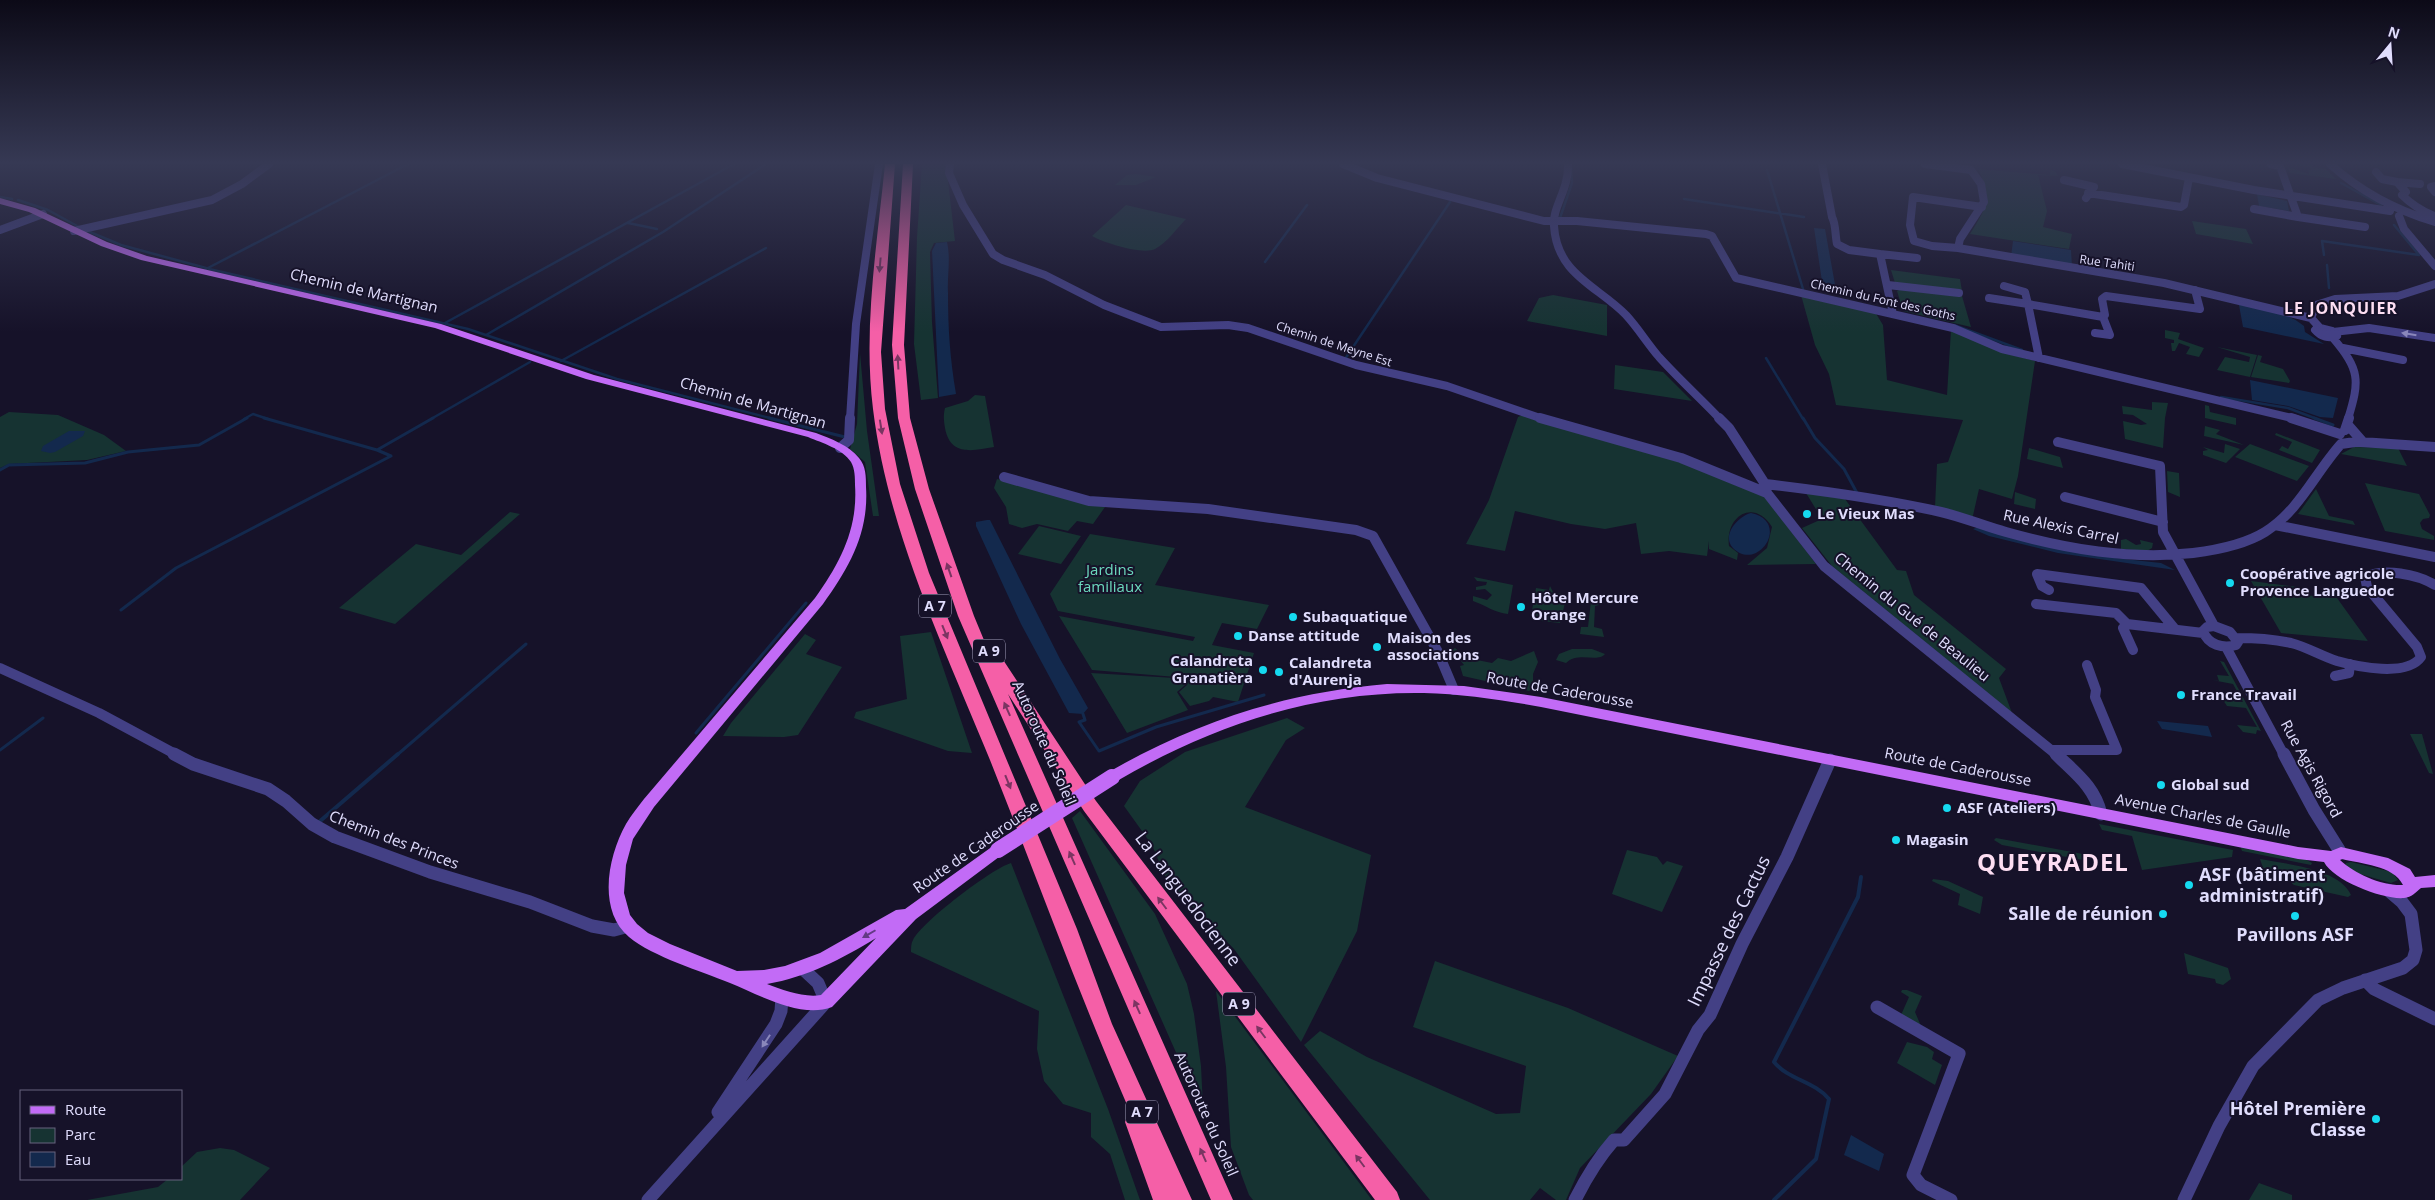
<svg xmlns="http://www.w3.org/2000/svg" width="2435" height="1200" viewBox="0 0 2435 1200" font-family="'Open Sans',sans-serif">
<rect width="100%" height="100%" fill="#161229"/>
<path fill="#163332" d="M922 164H946L955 241 934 243 930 252 932 322 938 398 921 400 914 344 917 237Z
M2289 164H2312L2313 167 2326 169 2336 179 2290 173 2288 167 2309 174 2308 170H2311L2309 167Z
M1978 169 2050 175V170L2055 171 2058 176 2038 175 2047 211 2043 227 2072 234 2069 249 1970 234C1987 207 1992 199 1978 169Z
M1136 174 1156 177 1136 185H1115L1127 175Z
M1126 205 1186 219C1177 228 1167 243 1155 249 1143 255 1104 243 1092 236Z
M2192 221 2246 229 2253 244 2196 234Z
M1891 270 1960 279 1962 291 1895 283Z
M1901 289 1962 296 1971 327 1903 311 1897 291Z
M1553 295 1607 305V336L1527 321 1539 298Z
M1801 295 1875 312 1883 325 1887 380 1947 395 1951 330 2002 352 2035 361 2018 476 2012 499 1979 489 1972 520 1935 507 1937 464 1948 462 1963 420 1836 405 1829 374 1815 345Z
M2165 330 2180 333 2178 339 2204 348 2199 357 2186 354 2190 347 2179 343 2175 351H2172L2171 343H2174V340L2165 338Z
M2217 347 2257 355 2250 377 2217 370 2225 357 2249 362 2250 357Z
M860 353 867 431 879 516H873L865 462 850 449 857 424Z
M2258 355 2262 356 2260 362 2283 369 2290 381 2289 383 2251 377Z
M1615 365 1663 372 1692 401 1614 389Z
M975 395 985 396 994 447C972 451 950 456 945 428 944 421 943 416 945 408L968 401Z
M2152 402 2168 403 2165 418 2163 448 2125 439 2123 421 2141 425 2147 424 2133 415 2123 414 2122 406 2152 410Z
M2205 405 2209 406 2210 412 2236 418V425L2205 418Z
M9 412 58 415 104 435 126 451 87 460 9 464 0 468V417Z
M1525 414 1677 459 1761 492 1816 564 1747 565 1767 548 1772 527C1754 498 1725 516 1729 546L1738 553 1737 560 1709 549V541L1707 556 1669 551 1641 554 1636 523 1605 529 1571 524 1515 511 1505 551 1466 544 1489 500 1518 417Z
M2205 426 2220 430 2216 434 2244 445 2204 436Z
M2276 433 2320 450 2312 463 2279 450 2282 446 2288 449 2292 442 2275 435Z
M2225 444 2240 449 2226 463 2203 455V451L2208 450 2203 447 2224 453Z
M2250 444 2309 466 2297 481 2235 457Z
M2354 447 2398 448 2407 466 2341 454Z
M2029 448 2060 457 2063 468 2027 459Z
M2167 471 2179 473 2180 497 2168 492Z
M997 479 1105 507 1093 524 1077 521 1068 531 1037 524 1022 528 1009 524 1006 507 994 488Z
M2365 483 2419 494 2430 515 2429 518 2423 519 2420 523 2422 529 2434 536V540L2385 531Z
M2316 489 2329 516 2353 521 2355 525 2298 514Z
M2015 492 2036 499 2035 509 2014 504Z
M1806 493 1845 499 1897 570 1906 571 1914 595 2006 669 1999 678 2012 713 1832 566 1802 528 1822 519Z
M510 512 520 514 395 624 339 608 416 544 461 555Z
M1039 526 1081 536 1061 564 1018 554Z
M1090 534 1175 548 1155 585 1269 605 1257 629 1222 623 1212 645 1254 653 1238 702 1213 697 1209 701 1190 706 1179 692 1187 685 1176 677 1092 670 1059 616 1193 641 1195 637 1058 611 1050 594Z
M2126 539 2136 545 2141 544 2140 540 2153 543 2152 548 2147 551 2121 549V540Z
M1474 577 1513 585 1508 614C1495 613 1485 605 1473 601V596L1487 600 1492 595 1485 589 1476 590V587L1486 585 1487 582 1477 581Z
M2251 581 2299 587 2304 595 2337 598 2368 641 2281 633Z
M1550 586 1553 592 1567 595 1560 623 1541 621 1542 619 1531 616 1536 588 1549 590Z
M1591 601 1598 603 1599 605 1595 606 1594 627 1602 629 1604 637 1580 634 1581 627H1588Z
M931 632 972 753 948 751 854 718 856 712 907 699 900 636Z
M805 634 816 640 806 654 842 667 798 735 784 737 723 736 731 723Z
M1455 648 1467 658 1492 663 1498 658 1511 661 1534 651 1538 662 1533 674V688L1529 691 1463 676 1460 666 1464 665 1452 650Z
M1572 649H1592L1605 654C1598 663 1578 651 1566 663L1556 660 1559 654Z
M2220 661 2224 662 2261 731 2257 730 2256 734 2243 732 2237 725 2257 727 2246 708 2227 706 2223 700 2243 702 2233 684 2212 680 2219 681 2217 675 2229 676Z
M1091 673 1175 678 1185 685 1177 692 1188 710 1127 733Z
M1287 718 1305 728 1286 740 1245 807 1371 855 1357 931 1301 1042 1234 949 1167 881 1152 845 1124 806 1140 781 1185 752Z
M2410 734H2422L2433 774 2429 773Z
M1080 811 1155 914 1187 984 1194 1014 1201 1066 1203 1107 1186 1075 1072 818Z
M2099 824 2233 850 2232 857 2142 870 2132 836 2102 830Z
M1996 838 2083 854 2088 861 2002 845 1994 840Z
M2240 845 2305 859 2312 863 2311 865 2242 851Z
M1627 850 1657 857 1663 865 1667 861 1683 866 1662 912 1612 894Z
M2260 859C2286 864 2340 869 2351 895L2348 897 2294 885 2278 871 2263 868Z
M2351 862 2392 872 2398 880 2391 883 2353 872 2345 865 2346 863Z
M1011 863 1108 1109 1140 1200H1125L1110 1154 1091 1137V1113L1063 1104 1044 1081 1037 1049 1039 1011 911 952C911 948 911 943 913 940 922 922 991 869 1011 863Z
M1933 879 1948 881 1983 897 1980 914 1958 905 1960 894 1932 881Z
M2184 953 2228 968 2231 979 2223 985 2216 983 2215 979 2188 974Z
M1435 961 1568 1008 1678 1056 1651 1094 1580 1168 1566 1200H1556L1540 1188 1530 1200H1430L1304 1045 1320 1031 1367 1057 1496 1114 1520 1113 1526 1066 1413 1027Z
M1902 990H1907L1922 996 1915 1012 1921 1026 1901 1015 1909 997 1901 992Z
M1216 991 1372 1200H1253L1249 1195 1231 1147 1226 1067Z
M1907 1042 1927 1047 1934 1052 1932 1059 1942 1065 1935 1085 1897 1063Z
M220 1148 234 1150 270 1168 240 1200H87L158 1187 168 1179H181V1167L197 1152Z
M2259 1183 2292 1195V1200H2249Z"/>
<path fill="#13294d" d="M2257 194 2287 201 2289 211 2259 206Z
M1814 228 1825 229 1836 290 1823 288Z
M2013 241 2071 250 2072 267 2011 257Z
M947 242C951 259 947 276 948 293 948 329 950 358 956 394L939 397 932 251 936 243Z
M2243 304C2263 309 2288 312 2304 326L2305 332 2324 344 2243 327 2239 305Z
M2250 380 2338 398 2333 418 2320 417 2288 406 2252 400Z
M69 431H85L83 436 55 452 50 453 41 451 43 446Z
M1751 513C1792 522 1757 573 1733 548 1721 536 1738 516 1751 513Z
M987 520H990L1060 659 1088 708 1083 714 1069 713 1021 624 976 526V522Z
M1979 527 2115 558 2161 563 2175 570 2058 553 1989 536 1973 529Z
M2157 721 2208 726 2212 737 2162 729Z
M1851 1135 1884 1154 1879 1171 1844 1155Z"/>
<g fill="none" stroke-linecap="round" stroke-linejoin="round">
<path stroke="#13294d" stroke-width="2.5" d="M1767 170 1803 289
M2341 183 2381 205
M0 197 12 199
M1684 199 1804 217
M18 200 48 210 79 227
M1560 218 1572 183 1571 166
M628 223 657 229
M85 230 121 245 206 268
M2324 255 2322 241 2419 255 2394 225
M1265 262 1307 205
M2327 265 2329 288
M206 269 408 164
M209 269 468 329 617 379 774 419
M445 323 734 164
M1954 325 2022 350
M486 335 663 232 766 164
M1766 358 1803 419
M1345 359 1450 202
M561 361 766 248
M2221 397 2288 408 2317 419
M244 419 253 414 268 419
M431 419 530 362"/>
<path stroke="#13294d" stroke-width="3" d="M264 418 377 450
M769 418 845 437
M1803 418 1815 438 1844 469 1857 493
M2314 418 2333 425
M0 470 9 465 85 463 128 452 199 445 247 418
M121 610 176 568 391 456 377 450 433 418
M1083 714 1085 720 1079 722 1099 751 1156 727 1264 695
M696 733 806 603
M0 750 43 718
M397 755 526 644"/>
<path stroke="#13294d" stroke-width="4" d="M319 822 398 754
M1774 1200 1816 1159 1829 1099C1814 1081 1789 1080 1774 1062L1858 897 1861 877"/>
<path stroke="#434085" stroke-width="8" d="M950 164 949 173 963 205 993 254 1003 260 1045 275 1104 305 1161 327 1228 325 1248 328 1356 365 1447 386 1543 419
M1343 164 1377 178 1544 221H1577L1706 234 1712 236 1736 278 1953 328 2002 349 2296 419
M1568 164C1569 190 1552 207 1554 226 1557 275 1598 286 1626 315 1638 328 1647 343 1659 357 1678 378 1700 398 1720 419
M1822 164 1832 217C1836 224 1835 235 1837 244L1849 250 1880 254 1893 314
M1925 164 1971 170 1981 184 1984 202 1960 239 1958 248 2164 283 2311 318
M2122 164 2254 190 2390 211
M2271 164 2280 166 2298 217 2365 227
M2330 164C2361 192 2395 210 2435 222
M2376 172 2382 179 2397 182 2406 192 2402 195C2411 204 2422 211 2434 216
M2064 180 2094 187 2086 198
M2397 182 2420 184
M2435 186 2431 187 2435 192
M2088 193 2181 207 2184 205 2189 178
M2254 209 2298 217
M2399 216 2404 229 2435 266
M0 230 43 214
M74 231 212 200 242 184 269 164
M1958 248 1932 246 1914 241 1910 225 1913 197 1982 207
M1880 254 1917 258
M1888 285 1959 293
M1989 298 2028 304 2025 292 2004 286
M2103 317 2105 315 2102 299 2106 296 2200 309 2195 290
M2320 328 2311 318 2316 305 2335 299 2398 296 2435 284
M2320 328 2332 331 2337 336C2329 339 2321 337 2315 330Z
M2333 332 2369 328 2435 338
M2095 333 2110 335 2103 317
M2333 338C2360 370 2360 380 2348 419
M2343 348 2403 360
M2039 358 2028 304 2103 317
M850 419 856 324 879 164"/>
<path stroke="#434085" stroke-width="10" d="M1540 418 1681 458 1767 493
M1719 418 1729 428 1765 484 1767 493 1824 566 2057 755
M2291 418 2340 434
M2345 430 2349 418
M2058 442 2160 466 2163 532 2214 626
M2361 442 2435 447
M840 448 849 440 850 418
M1004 477 1089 501 1208 509 1356 530 1373 536 1438 652 1454 690
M1765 484C1824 491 1883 499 1941 512 1963 517 1984 526 2006 532 2067 549 2129 560 2193 553 2217 550 2244 545 2265 532 2299 511 2315 473 2341 444L2362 441 2348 425
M2065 497 2163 522
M2275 525 2435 557
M2049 590 2042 586 2037 574 2141 588 2174 628
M2036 604 2116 613 2127 624
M2214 626 2230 632 2238 642 2236 645C2223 649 2208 645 2203 631L2207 627Z
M2237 638C2255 638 2273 639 2291 643 2307 647 2321 656 2337 661 2358 667 2407 677 2421 657L2417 647 2367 587 2365 577C2384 568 2417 574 2435 585
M2226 647 2284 755
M2133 650 2123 628 2127 624 2203 633
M0 668 99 713 177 755
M2335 676 2349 673 2350 664
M2052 750H2117L2095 697 2096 690 2087 665"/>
<path stroke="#434085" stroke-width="13" d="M174 754 193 764 268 789 286 801 312 824 335 837 430 872 530 902 592 926 614 930 629 926
M2056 754C2076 774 2094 786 2101 814
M2284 754 2314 810 2341 853
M2365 980 2374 989 2435 1019
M1877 1007 1959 1054 1913 1175 1921 1185 1951 1200
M718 1112 776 1024 781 1011 782 997
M648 1200 826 1002 818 983 803 969
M1575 1200C1586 1178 1598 1158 1614 1140H1624L1665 1094 1698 1030 1710 1015 1742 944 1787 857 1830 760
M2184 1200 2219 1126 2253 1066 2318 1000 2343 988 2403 968 2413 960 2416 950 2411 914 2402 902 2388 890"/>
<path fill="#c26bf6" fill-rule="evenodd" d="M0 198 35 208 107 242 147 256 441 324 594 375 816 433C831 439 849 445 859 458 866 466 866 477 866 487 869 533 849 568 823 604L654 807 633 839 626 865 624 893 630 915 637 924 648 933 670 944 737 971 764 970 785 966 820 953 896 910 905 909 993 846 998 844 1003 846 1006 850 1003 854 916 919 832 1007C801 1019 759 995 730 983 701 971 653 957 629 937 597 910 608 856 626 824 631 815 638 807 644 799L815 598C840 563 858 529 855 485 855 478 855 469 851 462 843 449 822 443 808 437L586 379 435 328 141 260 101 246 29 212 0 204ZM876 938 821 995C804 998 783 990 767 984 807 977 842 959 876 938Z
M1387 684 1464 686 1541 697 2298 847 2331 851 2341 847 2388 858 2410 869 2415 877 2435 875V887L2421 888C2415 893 2412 897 2404 898 2384 900 2334 881 2324 862L2298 859 1541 707C1502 700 1463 694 1424 693 1314 691 1211 726 1117 781L1112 782 1107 781 1105 777 1107 773C1197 721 1284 693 1387 684ZM2342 859C2361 864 2393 865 2403 885 2382 886 2355 874 2340 860Z"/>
<path fill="#f55fa7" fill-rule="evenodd" d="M885 164H895L881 352 885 409 900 484 929 573 1077 929 1112 1024 1192 1200H1153L1125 1122 1128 1115 1131 1114C1080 997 1037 878 990 760 944 647 888 532 873 409 863 328 877 245 885 164Z
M903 164H913L904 345 910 418 929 489 974 616 986 645 994 646 1096 801 1397 1192 1400 1200H1375L1084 811 1008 694 1233 1200H1211L958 616 915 489 898 418 892 345Z"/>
<path stroke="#c26bf6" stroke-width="16" d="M998 850 1112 777"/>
</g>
<defs><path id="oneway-solid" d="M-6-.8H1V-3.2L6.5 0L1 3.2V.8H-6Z" transform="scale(1.25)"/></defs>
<g fill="#7a3562">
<use href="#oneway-solid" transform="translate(880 265) rotate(95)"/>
<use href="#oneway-solid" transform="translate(898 362) rotate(-93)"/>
<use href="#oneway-solid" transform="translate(881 427) rotate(81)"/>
<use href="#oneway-solid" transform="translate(949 570) rotate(-109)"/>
<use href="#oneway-solid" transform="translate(945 632) rotate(68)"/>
<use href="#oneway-solid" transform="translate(1007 709) rotate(-114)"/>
<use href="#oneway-solid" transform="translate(1008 782) rotate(68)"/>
<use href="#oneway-solid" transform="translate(1072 858) rotate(-114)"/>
<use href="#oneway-solid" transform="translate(1162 903) rotate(-127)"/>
<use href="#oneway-solid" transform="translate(1137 1007) rotate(-114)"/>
<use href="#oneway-solid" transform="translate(1261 1032) rotate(-127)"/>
<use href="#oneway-solid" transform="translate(1203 1155) rotate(-114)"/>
<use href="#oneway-solid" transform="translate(1360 1161) rotate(-127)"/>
</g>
<g fill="#8a87bb">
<use href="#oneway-solid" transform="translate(2409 334) rotate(-171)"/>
<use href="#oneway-solid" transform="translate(766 1041) rotate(123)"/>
</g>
<use fill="#633a85" href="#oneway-solid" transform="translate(869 934) rotate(150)"/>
<linearGradient id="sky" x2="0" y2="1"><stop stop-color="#0c0a17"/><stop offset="0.49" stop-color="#363954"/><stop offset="1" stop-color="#363954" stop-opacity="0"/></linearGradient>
<rect width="2435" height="332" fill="url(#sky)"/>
<g fill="#15daf0" stroke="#161229" stroke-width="2">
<circle cx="1807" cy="514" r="5"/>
<circle cx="2230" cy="583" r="5"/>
<circle cx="1521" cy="607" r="5"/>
<circle cx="1293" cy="617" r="5"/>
<circle cx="1238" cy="636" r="5"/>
<circle cx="1377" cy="647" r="5"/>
<circle cx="1263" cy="670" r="5"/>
<circle cx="1279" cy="672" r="5"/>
<circle cx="2181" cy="695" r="5"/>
<circle cx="2161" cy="785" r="5"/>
<circle cx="1947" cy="808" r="5"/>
<circle cx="1896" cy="840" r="5"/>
<circle cx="2189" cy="885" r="5"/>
<circle cx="2163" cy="914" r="5"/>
<circle cx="2295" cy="916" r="5"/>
<circle cx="2376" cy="1119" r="5"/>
</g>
<g text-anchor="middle" stroke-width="4" stroke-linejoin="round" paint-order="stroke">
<g font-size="12" fill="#e0ddfd" stroke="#161229">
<text transform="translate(2107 263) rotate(8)" y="4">Rue Tahiti</text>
<text transform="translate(1883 300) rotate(13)" y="4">Chemin du Font des Goths</text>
<text transform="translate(1334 344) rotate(18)" y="4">Chemin de Meyne Est</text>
</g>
<g fill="#161229" stroke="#a3a0bd" stroke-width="1">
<rect x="919" y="594.5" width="32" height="23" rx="4"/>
<rect x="973" y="639.5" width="32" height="23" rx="4"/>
<rect x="1223" y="992.5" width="32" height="23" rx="4"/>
<rect x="1126" y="1100.5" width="32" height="23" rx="4"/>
</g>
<g font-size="14" font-weight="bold" fill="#e0ddfd">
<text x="935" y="611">A 7</text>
<text x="989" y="656">A 9</text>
<text x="1239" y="1009">A 9</text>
<text x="1142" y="1117">A 7</text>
</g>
<g font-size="15" fill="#e0ddfd" stroke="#161229">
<text transform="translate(364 291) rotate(13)" y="5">Chemin de Martignan</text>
<text transform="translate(753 403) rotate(16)" y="5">Chemin de Martignan</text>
<text transform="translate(2061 527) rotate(12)" y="5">Rue Alexis Carrel</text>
<text transform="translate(1912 617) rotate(39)" y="5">Chemin du Gué de Beaulieu</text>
<text transform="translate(1560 690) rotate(10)" y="5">Route de Caderousse</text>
<text transform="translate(1044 743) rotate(66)" y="5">Autoroute du Soleil</text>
<text transform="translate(1958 767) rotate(11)" y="5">Route de Caderousse</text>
<text transform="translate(2311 769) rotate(61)" y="5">Rue Agis Rigord</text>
<text transform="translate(2203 816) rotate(11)" y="5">Avenue Charles de Gaulle</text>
<text transform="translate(394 840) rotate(21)" y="5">Chemin des Princes</text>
<text transform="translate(976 847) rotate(-35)" y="5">Route de Caderousse</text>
<text transform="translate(1206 1114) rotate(66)" y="5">Autoroute du Soleil</text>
</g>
<g font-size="15" font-weight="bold" fill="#e0ddfd" stroke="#161229" text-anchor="start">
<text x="1817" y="519">Le Vieux Mas</text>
<text x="2240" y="579">Coopérative agricole<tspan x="2240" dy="17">Provence Languedoc</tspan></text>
<text x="1531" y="603">Hôtel Mercure<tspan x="1531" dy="17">Orange</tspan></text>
<text x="1303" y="622">Subaquatique</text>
<text x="1248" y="641">Danse attitude</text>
<text x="1387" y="643">Maison des<tspan x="1387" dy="17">associations</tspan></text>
<text x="1253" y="666" text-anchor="end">Calandreta<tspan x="1253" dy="17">Granatièra</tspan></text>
<text x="1289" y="668">Calandreta<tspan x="1289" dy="17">d'Aurenja</tspan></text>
<text x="2191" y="700">France Travail</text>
<text x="2171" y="790">Global sud</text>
<text x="1957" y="813">ASF (Ateliers)</text>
<text x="1906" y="845">Magasin</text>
</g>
<g font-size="15" fill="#6cdabe" stroke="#161229">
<text x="1110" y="575">Jardins<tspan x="1110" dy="17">familiaux</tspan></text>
</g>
<g font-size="16" font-weight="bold" letter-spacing="1" fill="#fddef2" stroke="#161229">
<text x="2341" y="314">LE JONQUIER</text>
</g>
<g font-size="18" font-weight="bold" fill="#e0ddfd" stroke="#161229" text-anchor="end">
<text x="2199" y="881" text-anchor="start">ASF (bâtiment<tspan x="2199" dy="21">administratif)</tspan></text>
<text x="2153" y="920">Salle de réunion</text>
<text x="2295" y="941" text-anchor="middle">Pavillons ASF</text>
<text x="2366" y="1115">Hôtel Première<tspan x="2366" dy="21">Classe</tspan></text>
</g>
<g font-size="18" fill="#e0ddfd" stroke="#161229">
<text transform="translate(1188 899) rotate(53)" y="6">La Languedocienne</text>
<text transform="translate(1729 931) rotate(-64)" y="6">Impasse des Cactus</text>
</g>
<g font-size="24" font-weight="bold" letter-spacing="1" fill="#fddef2" stroke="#161229">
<text x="2053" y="871">QUEYRADEL</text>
</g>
</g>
<rect x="20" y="1090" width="162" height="90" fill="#161229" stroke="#67637e"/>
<rect x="30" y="1106" width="25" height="8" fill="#c26bf6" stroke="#67637e"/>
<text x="65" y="1115" font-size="15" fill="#e0ddfd">Route</text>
<rect x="30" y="1128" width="25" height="15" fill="#163332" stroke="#67637e"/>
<text x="65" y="1140" font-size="15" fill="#e0ddfd">Parc</text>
<rect x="30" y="1152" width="25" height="15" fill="#13294d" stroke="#67637e"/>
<text x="65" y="1165" font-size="15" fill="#e0ddfd">Eau</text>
<g transform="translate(2390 45) rotate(18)" stroke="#161229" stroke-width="4" paint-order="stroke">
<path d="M0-4L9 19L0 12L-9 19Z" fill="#e0ddfd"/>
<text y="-8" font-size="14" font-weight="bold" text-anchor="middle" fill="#e0ddfd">N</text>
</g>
</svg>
